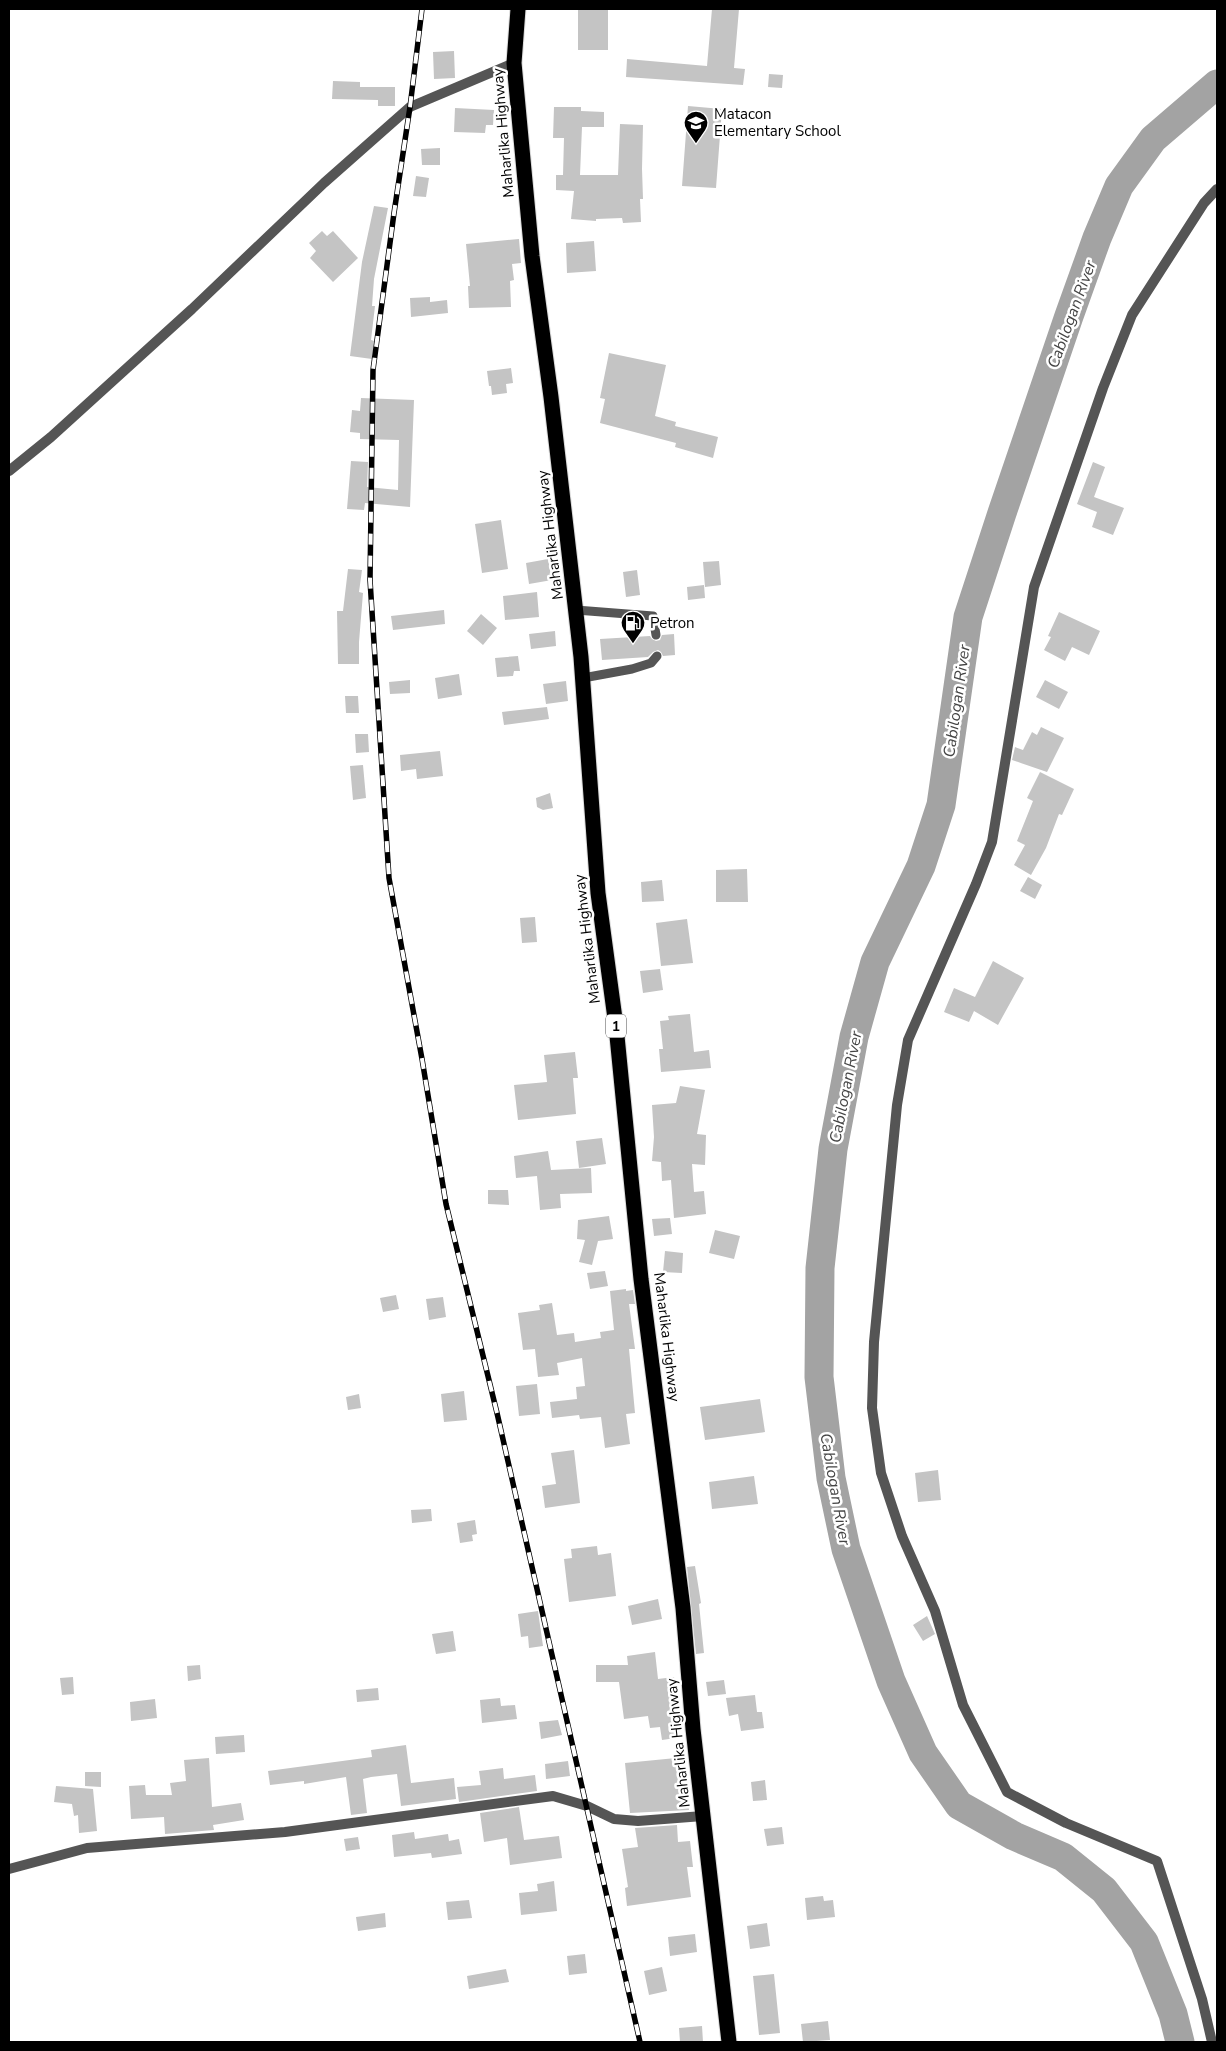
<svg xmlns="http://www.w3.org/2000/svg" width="1226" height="2051" viewBox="0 0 1226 2051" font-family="'Nunito Sans',sans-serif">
<rect width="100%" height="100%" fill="#fff"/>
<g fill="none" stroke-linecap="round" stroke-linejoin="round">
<path stroke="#a3a3a3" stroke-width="29" d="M1180 2042 1173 2014 1144 1942 1104 1890 1063 1857 1014 1836 959 1805 923 1753 891 1681 846 1549 831 1478 819 1377 820 1268 833 1149 854 1037 875 962 921 866 941 805 968 617 1002 513 1069 316 1097 238 1119 186 1153 139 1217 84"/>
</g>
<path fill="#c4c4c4" d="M578 9H608V50H578Z
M712 9H739L734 68 745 69 743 85 626 77 627 59 707 66Z
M454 51 455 78 434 79 433 52Z
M769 74 783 75 782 88 768 87Z
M333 81 360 82V87H395V106H378V100L332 99Z
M688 106 722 109 716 188 682 186Z
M554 107H581V111L604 112V127H582L580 175H618L620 124 643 125 642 169 643 199H640L641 222 623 223 622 218 596 219V221L571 219 574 191 556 190V175H563L564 138H553Z
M455 108 494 110 493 125H486L485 133 454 132Z
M440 148V165H422L421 149Z
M416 176 429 178 426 197 413 196Z
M374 206 388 208 374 279 372 306H375L371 340 374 341 372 359 350 356 362 262Z
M322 231 327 236 333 231 358 258 333 282 310 258 316 251 309 243Z
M519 239 521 263 512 264 514 280 510 281 511 307 469 308 468 286H470L466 244Z
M594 241 596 271 567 273 566 243Z
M430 297V302L447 300 448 313 411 317 410 298Z
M609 353 666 365 655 416 676 422 675 426 718 437 713 458 675 447 676 443 600 423 605 399 600 398Z
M511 368 513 383 506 384 507 393 492 395 491 386H489L487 371Z
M361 398 414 400 410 507 365 503 364 510 347 509 351 461 368 462 367 487 398 490 399 440 360 439V433L350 432 352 410 360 411Z
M1093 462 1105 467 1094 497 1124 508 1113 535 1092 527 1097 512 1077 504Z
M501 520 508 569 482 573 475 524Z
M548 559 552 580 529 584 526 563Z
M719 561 721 585 705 587 703 562Z
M348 569 362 570 359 592 363 593 359 642V664H338L337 611H343Z
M637 570 640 595 626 597 623 572Z
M704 585 705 598 688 600 687 587Z
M537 592 539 617 505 620 503 596Z
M444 610 445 624 393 630 391 616Z
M1059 612 1100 631 1089 655 1072 647 1065 661 1044 650 1051 637 1048 636Z
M481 614 497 628 483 645 467 631Z
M555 631 556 646 531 649 529 634Z
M674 634 675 655 663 656 661 652 658 650 653 652 648 657 602 660 600 639 650 636 652 639 656 641 660 640 662 635Z
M518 656 520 671H514L513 676 497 677 495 658Z
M459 674 462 695 438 699 435 678Z
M410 680V693L390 694 389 682Z
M1045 680 1068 692 1059 709 1036 697Z
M566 681 568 701 546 704 543 684Z
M345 696H358L359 713H346Z
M547 707 549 719 504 725 502 712Z
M1041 727 1064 738 1047 772 1012 760 1015 747 1023 750 1032 732 1037 735Z
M355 734H368L369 752 356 753Z
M440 751 443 776 417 779 416 769 401 771 400 755Z
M363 765 366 798 353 800 350 766Z
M1040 772 1074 789 1062 815 1059 814 1046 848 1031 875 1014 865 1025 845 1017 841 1033 801 1027 798Z
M550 793 553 808 543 810 537 807 536 798Z
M747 869 748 902H716V870Z
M1028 877 1042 885 1035 899 1020 891Z
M662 880 664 901 642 902 641 882Z
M535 917 537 942 522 943 520 918Z
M687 919 693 963 661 966 656 923Z
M993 961 1024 978 998 1025 974 1011 969 1022 944 1012 954 988 975 997Z
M660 969 663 990 643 993 640 971Z
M690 1014 694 1052 709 1050 711 1068 661 1072 659 1049H663L660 1021 669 1020 668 1016Z
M575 1052 578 1078H573L576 1114 518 1120 514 1085 547 1082 544 1055Z
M680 1086 705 1090 697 1134 706 1135 705 1165 692 1164 694 1192 704 1191 706 1214 674 1218 671 1180 662 1181 661 1162 652 1161 654 1137 652 1105 676 1103Z
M602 1138 606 1164 579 1168 576 1141Z
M548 1151 551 1170 591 1168 592 1193 560 1194 561 1208 540 1210 537 1176 516 1178 514 1156Z
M488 1190H508L509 1205 488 1204Z
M609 1216 613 1239 598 1241 592 1265 579 1262 585 1240 577 1239 578 1220Z
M670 1218 672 1234 654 1236 652 1219Z
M715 1230 740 1236 734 1259 709 1253Z
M665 1251 683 1253 682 1273 663 1272Z
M605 1271 608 1286 590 1289 587 1273Z
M626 1289V1291L633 1290 635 1304H629L635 1349H629L635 1413 626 1414 630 1444 605 1448 601 1417 580 1419 579 1415 552 1418 550 1402 577 1399 576 1387 585 1386 582 1358 557 1363 559 1375 538 1377 535 1349 523 1350 518 1313 540 1310 539 1305 552 1303 557 1335 574 1333 575 1342 601 1338 600 1332 614 1330 610 1291Z
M396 1295 399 1309 383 1312 380 1298Z
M443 1297 446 1317 429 1320 426 1299Z
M537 1384 540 1414 519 1416 516 1386Z
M464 1391 467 1420 444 1422 441 1394Z
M359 1394 361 1408 348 1410 346 1397Z
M760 1399 765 1432 705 1440 700 1407Z
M574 1450 580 1503 545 1508 542 1486 556 1484 551 1453Z
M938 1470 941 1500 918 1502 915 1473Z
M754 1476 758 1504 712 1509 709 1482Z
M431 1509 432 1521 412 1523 411 1510Z
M475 1520 477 1534 472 1535 473 1541 460 1543 457 1523Z
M597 1546 598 1555 611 1553 616 1596 569 1602 564 1559 572 1558 571 1549Z
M695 1566 701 1603 699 1604 704 1653 696 1654 687 1567Z
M658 1599 662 1619 632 1625 628 1606Z
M538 1611 543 1646 529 1648 528 1636 521 1637 518 1614Z
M927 1616 935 1634 923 1641 913 1625Z
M453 1631 456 1651 436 1654 432 1634Z
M655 1652 658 1679 674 1677 678 1697 670 1698 676 1738 662 1740 660 1727 650 1728 648 1716 624 1719 619 1682H596V1665H628L627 1656Z
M200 1665 201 1679 188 1681 187 1666Z
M73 1677 74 1694 62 1695 60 1678Z
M724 1680 726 1694 708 1696 706 1682Z
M378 1688 379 1700 357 1702 356 1690Z
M755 1695 757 1712H762L764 1728 741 1731 738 1714 729 1716 726 1698Z
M500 1698 501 1706 515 1705 517 1719 482 1723 480 1700Z
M155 1699 157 1718 131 1721 130 1702Z
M558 1720 562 1735 541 1739 539 1722Z
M244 1735 245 1752 216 1754 215 1737Z
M406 1745 411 1783 454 1778 456 1799 401 1806 397 1774 371 1777 363 1779 367 1813 351 1815 346 1777 304 1784V1781L270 1785 268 1771 372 1757 371 1750Z
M209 1758 212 1807 241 1803 244 1820 213 1825 214 1830 165 1834 164 1817 131 1819 129 1786 145 1785 146 1795H172L170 1783 186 1781 184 1760Z
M676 1758 679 1793 686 1792 689 1810 630 1813 625 1763Z
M568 1761 570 1776 546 1779 545 1764Z
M503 1768 504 1779 535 1775 537 1791 459 1802 457 1787 481 1785 479 1771Z
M85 1772H101V1787L85 1786Z
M765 1780 767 1800 753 1801 751 1782Z
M56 1786 93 1789 97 1831 79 1833 78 1815 74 1816 72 1804 54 1802Z
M519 1807 524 1840 559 1836 562 1858 510 1865 507 1838 484 1842 480 1813Z
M677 1825 678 1842 690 1841 693 1867H687L691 1897 627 1906 625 1888 628 1887 622 1849 638 1847 635 1828Z
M782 1827 784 1844 767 1846 764 1829Z
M414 1832 415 1839 448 1834 449 1841 459 1839 462 1854 432 1858 431 1853 394 1857 392 1835Z
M358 1837 360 1849 346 1851 344 1839Z
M554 1881 557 1911 521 1915 519 1893 538 1891 537 1884Z
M823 1896 824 1901 833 1900 835 1917 807 1920 805 1898Z
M469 1900 472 1918 448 1920 446 1902Z
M385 1913 386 1927 358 1931 356 1917Z
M767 1923 770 1946 750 1949 747 1926Z
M695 1934 697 1952 670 1956 668 1937Z
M585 1954 587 1973 569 1975 567 1956Z
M662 1967 667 1991 649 1995 644 1971Z
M506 1969 509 1982 469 1989 467 1976Z
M774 1974 780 2033 759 2035 753 1976Z
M828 2021 830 2040 803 2042 801 2024Z
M702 2026 703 2042H680L679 2028Z"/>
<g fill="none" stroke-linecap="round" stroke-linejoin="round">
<defs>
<path id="highway" d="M518 9 514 63 525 181 532 256 551 397 581 657 598 893 616 1026 641 1279 683 1608 693 1729 729 2042"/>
</defs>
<use href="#highway" stroke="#dbdbdb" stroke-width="17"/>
<path stroke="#555" stroke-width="9" d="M576 610 653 616 656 635
M583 678 632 669 651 663 657 656"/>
<path stroke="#555" stroke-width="10" d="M9 471 51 437 192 309 324 183 410 107 514 63
M9 1869 87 1848 285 1832 553 1796 587 1806 614 1819 638 1821 703 1816
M1212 2042 1202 1999 1157 1861 1066 1823 1007 1792 963 1705 935 1611 902 1536 881 1473 872 1408 874 1342 897 1105 908 1040 976 884 992 842 1034 587 1103 388 1132 315 1204 203 1217 189"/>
<use href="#highway" stroke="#000" stroke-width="15"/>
<defs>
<path id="rail" d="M422 9 410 107 394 213 373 370 370 580 389 878 422 1059 446 1204 497 1413 640 2042"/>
</defs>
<use href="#rail" stroke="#000" stroke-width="5.5"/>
<use href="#rail" stroke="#fff" stroke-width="4" stroke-dasharray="11" stroke-linecap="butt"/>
</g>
<defs>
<symbol id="school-pin" viewBox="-11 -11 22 30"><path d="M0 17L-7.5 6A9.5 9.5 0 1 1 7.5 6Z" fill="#000" stroke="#fff"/><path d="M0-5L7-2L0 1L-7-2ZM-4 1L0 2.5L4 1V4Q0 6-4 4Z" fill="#fff"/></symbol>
<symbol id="fuel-pin" viewBox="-11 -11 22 30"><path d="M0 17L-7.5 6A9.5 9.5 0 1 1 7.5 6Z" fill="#000" stroke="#fff"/><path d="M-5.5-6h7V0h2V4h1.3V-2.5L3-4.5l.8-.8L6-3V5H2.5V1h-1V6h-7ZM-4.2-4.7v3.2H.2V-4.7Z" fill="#fff"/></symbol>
</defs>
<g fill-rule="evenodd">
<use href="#school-pin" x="682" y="109" width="28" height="38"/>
<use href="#fuel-pin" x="619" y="609" width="28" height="38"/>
</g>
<g text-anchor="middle" stroke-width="5" stroke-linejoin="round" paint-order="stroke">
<rect fill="#fff" stroke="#4c4c4c" stroke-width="1" x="606" y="1014.5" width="20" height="23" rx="4"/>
<g font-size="14" font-weight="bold" fill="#000">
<text x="616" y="1031">1</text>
</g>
<g font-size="15" fill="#000" stroke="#fff" text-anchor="start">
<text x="714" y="119">Matacon<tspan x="714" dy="17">Elementary School</tspan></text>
<text x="650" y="628">Petron</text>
</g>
<g font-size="15" fill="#000" stroke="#fff">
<text transform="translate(503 133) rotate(-95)" y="5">Maharlika Highway</text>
<text transform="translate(550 535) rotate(-97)" y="5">Maharlika Highway</text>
<text transform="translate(587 939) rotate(-97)" y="5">Maharlika Highway</text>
<text transform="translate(667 1337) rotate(83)" y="5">Maharlika Highway</text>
<text transform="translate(678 1743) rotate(-96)" y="5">Maharlika Highway</text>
</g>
<g font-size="16" font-style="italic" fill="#444" stroke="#fff">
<text transform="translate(1071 314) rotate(-70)" y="6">Cabilogan River</text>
<text transform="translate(956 701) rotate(-82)" y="6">Cabilogan River</text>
<text transform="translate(845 1087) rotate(-79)" y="6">Cabilogan River</text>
<text transform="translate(836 1489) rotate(80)" y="6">Cabilogan River</text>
</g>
</g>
<rect width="1226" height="2051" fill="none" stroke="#000000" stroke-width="20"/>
</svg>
